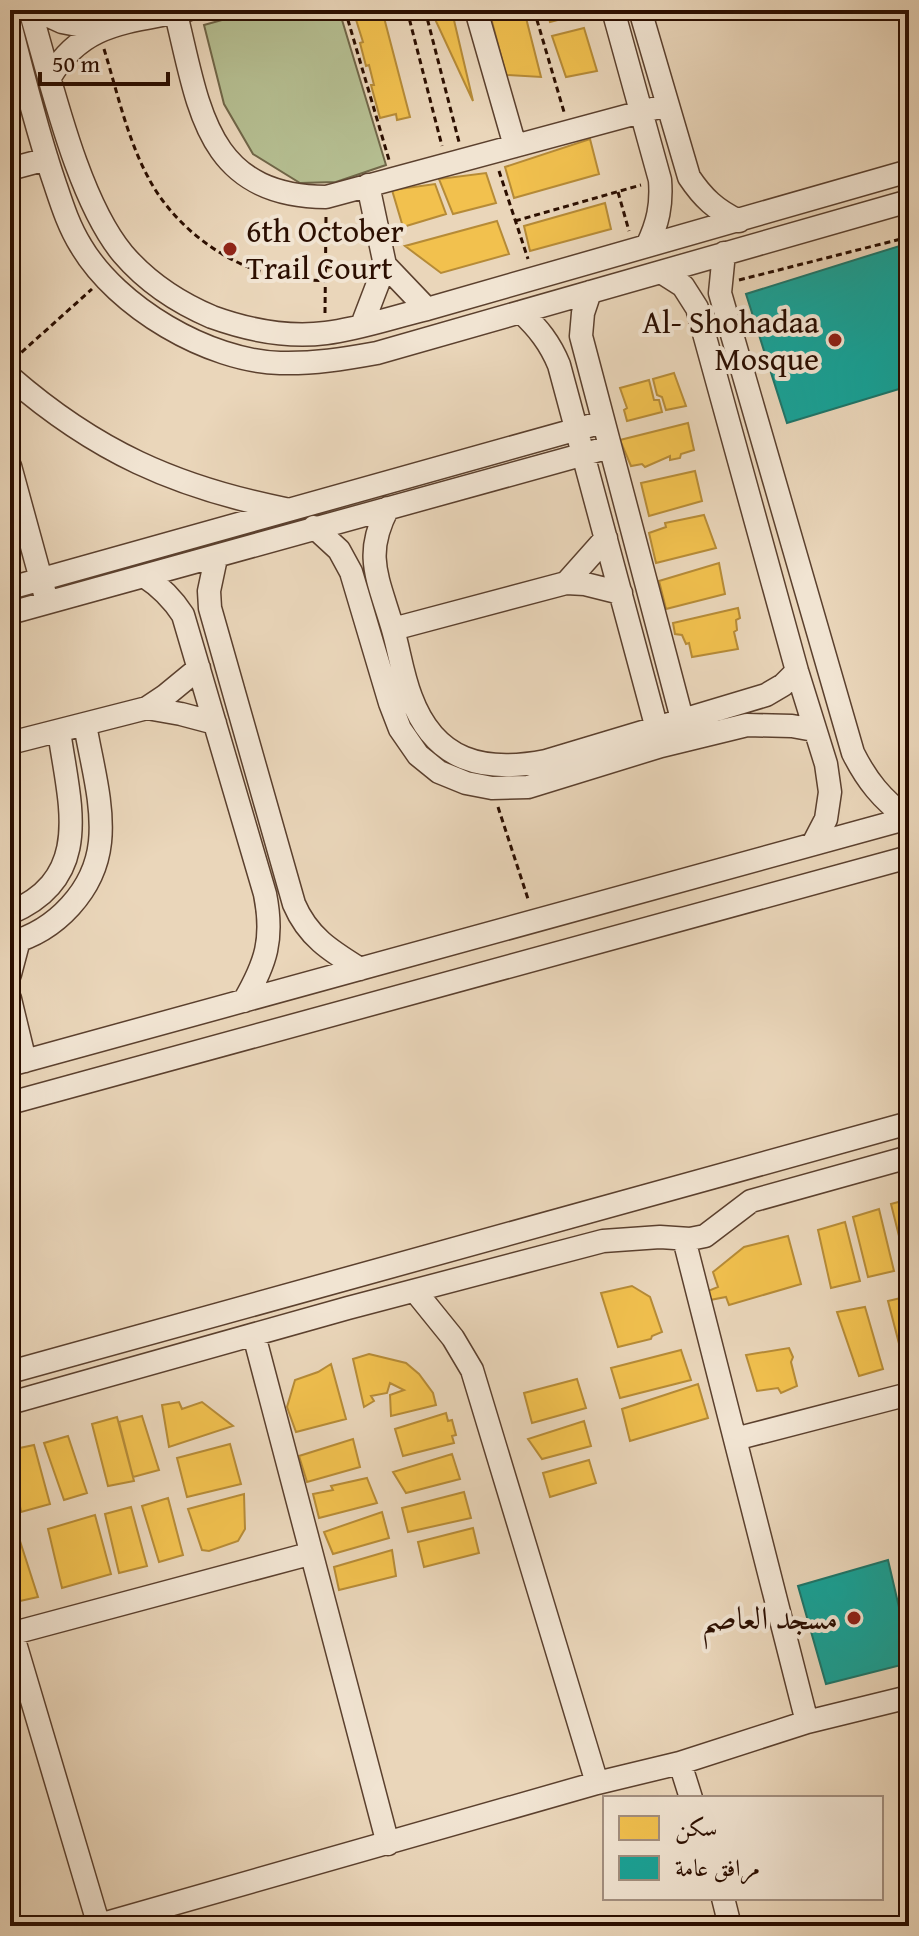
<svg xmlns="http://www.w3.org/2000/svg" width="919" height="1936" viewBox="0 0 919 1936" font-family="'Gentium Book Plus',Amiri,serif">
<rect width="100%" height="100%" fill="#ead6ba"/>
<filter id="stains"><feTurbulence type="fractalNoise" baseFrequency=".0025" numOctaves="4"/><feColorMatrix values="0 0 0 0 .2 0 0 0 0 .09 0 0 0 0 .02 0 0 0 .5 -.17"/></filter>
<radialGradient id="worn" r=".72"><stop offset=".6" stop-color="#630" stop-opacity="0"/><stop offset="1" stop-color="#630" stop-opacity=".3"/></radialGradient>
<path fill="#b5be91" stroke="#706648" stroke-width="2" d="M258 10H339L386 165 336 182 300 183 253 154 224 104 204 25Z"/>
<path fill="#f2c14e" stroke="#b68b37" stroke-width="2" d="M353 10H382L410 117 397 120 396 114 380 118 371 85H374L369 65 366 66 360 43 363 42Z
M489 10H524L541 77 506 75Z
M547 10H592V11L550 22Z
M453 16 473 101 434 17Z
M584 28 597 71 566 77 552 36Z
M590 139 599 174 514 198 505 167Z
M486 173 496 203 453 214 439 179Z
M435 184 446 214 403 227 392 190Z
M605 203 611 229 530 251 524 226Z
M497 221 509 254 441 273 405 246Z
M674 373 686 406 666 410 662 397 657 395 653 379Z
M649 380 654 400H659L662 412 627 421 624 410 627 408 620 388Z
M688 423 694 450 681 454 680 458 670 460V456L645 467 642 464 631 466 620 440Z
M695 471 702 501 649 516 641 483Z
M704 515 716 548 656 563 649 533 666 527 665 523Z
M719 563 725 594 666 609 659 581Z
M738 608 740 618 736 620 737 630 734 632 738 649 692 657 689 643 686 644 682 635 675 634 673 623Z
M909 1199V1267L907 1268 891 1204Z
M879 1209 894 1271 868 1277 853 1217Z
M845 1222 860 1281 831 1288 818 1230Z
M788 1236 801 1284 729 1305 726 1297 710 1300 708 1291 718 1287 713 1272 744 1247Z
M632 1286 650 1297 662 1332 652 1336 651 1339 618 1347 601 1293Z
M909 1296V1358L903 1359 888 1301Z
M865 1307 883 1369 859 1376 837 1312Z
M789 1348 793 1357 791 1362 797 1386 781 1393 778 1388 757 1391 746 1355Z
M681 1350 691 1380 620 1398 611 1368Z
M369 1354 406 1363 419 1374 433 1393 436 1405 391 1416 390 1395 404 1390 390 1383 387 1393 371 1396 374 1401 364 1407 353 1359Z
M331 1364 346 1419 296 1432 287 1407 295 1380 318 1372Z
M577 1379 586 1408 532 1423 524 1393Z
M698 1384 708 1418 630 1441 622 1409Z
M179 1402 182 1409 202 1402 233 1426 169 1447 162 1405Z
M446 1413 448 1421 452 1420 456 1435 452 1436 454 1443 403 1456 395 1429Z
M142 1416 159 1470 133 1477 119 1422Z
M117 1417 134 1481 108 1486 92 1424Z
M584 1421 591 1446 542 1459 528 1439Z
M68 1436 87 1493 64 1500 44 1443Z
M353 1439 360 1467 307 1482 299 1456Z
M230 1444 241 1484 187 1497 177 1458Z
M34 1445 50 1504 21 1512 10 1450Z
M452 1454 460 1479 406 1493 393 1472Z
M589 1460 596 1483 550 1497 543 1473Z
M367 1478 377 1503 319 1518 313 1494 333 1490 331 1486Z
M464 1492 471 1518 408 1532 402 1508Z
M244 1494 245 1529 238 1541 209 1551 202 1550 188 1509Z
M168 1498 183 1555 159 1562 142 1506Z
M131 1507 147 1566 119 1573 105 1514Z
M382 1512 389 1538 333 1554 324 1532Z
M95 1515 111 1574 62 1588 48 1529Z
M473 1528 479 1553 424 1567 418 1542Z
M20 1541 38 1597 11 1603 10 1544Z
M392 1550 396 1576 339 1590 334 1567Z"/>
<path fill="#17a398" stroke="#1d766a" stroke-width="2" d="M909 243V386L787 423 746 294Z
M888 1560 909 1650V1663L826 1684 798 1586Z"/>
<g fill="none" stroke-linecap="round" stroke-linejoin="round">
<defs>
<path id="minor" d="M30 10C51 80 77 199 123 254 147 282 179 303 212 317 248 330 287 338 326 333 359 329 393 317 427 309L909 171
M36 10 62 22 98 29
M175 10C199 105 204 196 326 197L667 105
M476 10 515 146
M613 10 660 180C662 205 658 223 647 246
M640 10 689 177C703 198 716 210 739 221
M10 24C24 78 37 132 55 184 62 205 69 227 81 246 117 307 208 361 280 363 313 364 344 359 377 353L909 201
M50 77C84 21 128 23 187 10
M10 169 47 159
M368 185 385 265 427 309
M724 253 720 293 853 753C867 781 882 799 907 818
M661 272 683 286 697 308 797 671 826 764 830 792 826 819 813 844
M590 292 583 313 581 336 686 734
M521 312C538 328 550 343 559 365L660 740
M362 325 385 265
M10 377C95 451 175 487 285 509
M10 466 45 594
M388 508C363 555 378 578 392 626 399 649 402 674 411 697 435 762 484 773 546 761L766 695 783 685 797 671
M314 527 339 550 351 572 390 703 400 729 418 755 439 772 466 783 492 788 528 787 661 746 747 725 792 726 814 730
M216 558 209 591 210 608 294 904C308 937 331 951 360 969
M144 576C161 587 172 598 183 615L265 894C274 939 266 963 244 1001
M566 583 606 538
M10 588 603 422
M10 613 610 447
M393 629 566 583 585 584 621 593
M147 708 181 714 215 723
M10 743 147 708 165 696 199 668
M10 913C95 877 69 803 59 731
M10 943C56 931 95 890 100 842 104 804 91 761 85 724
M10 974 19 940
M10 999 25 1061
M10 1065 909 818
M10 1103 909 857
M684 1239 807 1722
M415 1291 453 1338 472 1370 597 1783
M254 1335 388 1844
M10 1372 909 1123
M10 1403 348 1308 603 1241 660 1237 690 1239 705 1236 751 1201 909 1157
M735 1439 909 1394
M12 1633 99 1926
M10 1634 309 1554
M680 1763 691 1798
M723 1898 730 1926
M99 1925 597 1783 680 1763 807 1722 909 1697"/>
</defs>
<use href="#minor" stroke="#5b402e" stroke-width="25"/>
<path stroke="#2b0e00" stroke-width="3" stroke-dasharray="6 4" stroke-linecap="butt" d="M345 10 389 160
M407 10 442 146
M425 10 459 142
M534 10 564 112
M104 49C117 91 127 138 148 177 173 226 228 268 283 277 297 279 311 280 326 281
M499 171 528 259
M618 192 629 231
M515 221 641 185
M326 267 365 266
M739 280 909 237
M325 313 326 216
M14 359 92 289
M498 807 529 902"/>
<use href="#minor" stroke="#f1e4d2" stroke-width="22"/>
</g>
<g fill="#8f2418" stroke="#f1e4d2" stroke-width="3">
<circle cx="230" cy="249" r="8"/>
<circle cx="835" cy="340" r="8"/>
<circle cx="854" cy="1618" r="8"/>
</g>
<g text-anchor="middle" stroke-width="8" stroke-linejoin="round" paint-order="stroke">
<g font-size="32" fill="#2b0e00" stroke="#f1e4d2" text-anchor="end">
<text x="246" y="242" text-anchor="start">6th October<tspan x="246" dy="37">Trail Court</tspan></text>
<text x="819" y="333">Al- Shohadaa<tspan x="819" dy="37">Mosque</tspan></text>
<text x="838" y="1629">مسجد العاصم</text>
</g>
</g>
<rect width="919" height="1936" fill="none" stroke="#ead6ba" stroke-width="40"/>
<rect x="12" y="12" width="895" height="1912" fill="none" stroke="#2b0e00" stroke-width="4"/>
<rect x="20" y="20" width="879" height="1896" fill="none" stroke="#2b0e00" stroke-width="2"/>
<rect x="603" y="1796" width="280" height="104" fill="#f1e4d2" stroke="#a28e7e" stroke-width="2"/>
<rect x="619" y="1816" width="40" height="24" fill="#f2c14e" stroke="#a28e7e" stroke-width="2"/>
<text x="675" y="1836" font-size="24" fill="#2b0e00">سكن</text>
<rect x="619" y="1856" width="40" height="24" fill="#17a398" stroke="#a28e7e" stroke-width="2"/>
<text x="675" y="1876" font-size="24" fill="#2b0e00">مرافق عامة</text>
<path d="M40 72v12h128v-12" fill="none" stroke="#2b0e00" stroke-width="4"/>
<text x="52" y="72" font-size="24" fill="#2b0e00" stroke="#f1e4d2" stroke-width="6" paint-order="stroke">50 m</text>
<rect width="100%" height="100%" filter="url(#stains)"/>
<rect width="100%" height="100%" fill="url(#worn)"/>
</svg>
